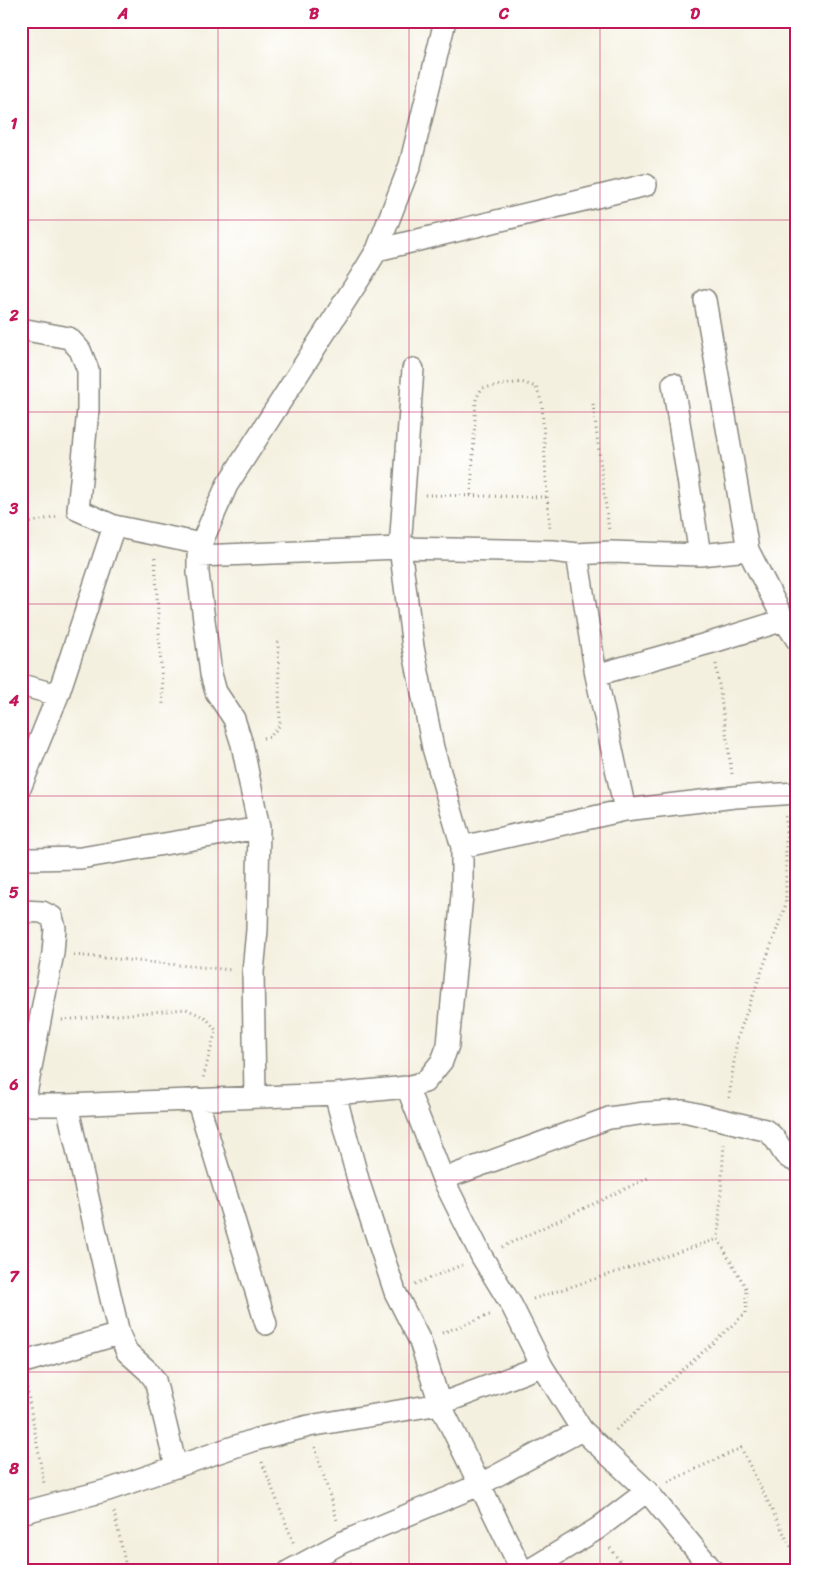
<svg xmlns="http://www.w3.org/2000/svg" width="818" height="1592" viewBox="0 0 818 1592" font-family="Sriracha,sans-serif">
<rect width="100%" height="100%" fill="#fff"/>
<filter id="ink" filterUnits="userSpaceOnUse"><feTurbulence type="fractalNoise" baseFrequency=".02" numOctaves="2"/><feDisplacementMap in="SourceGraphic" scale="10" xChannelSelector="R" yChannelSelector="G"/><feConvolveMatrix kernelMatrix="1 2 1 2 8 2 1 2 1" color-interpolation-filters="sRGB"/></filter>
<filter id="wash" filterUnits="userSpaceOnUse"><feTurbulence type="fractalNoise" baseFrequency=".0096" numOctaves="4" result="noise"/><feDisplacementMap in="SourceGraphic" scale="20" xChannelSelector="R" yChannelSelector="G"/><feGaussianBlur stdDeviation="1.12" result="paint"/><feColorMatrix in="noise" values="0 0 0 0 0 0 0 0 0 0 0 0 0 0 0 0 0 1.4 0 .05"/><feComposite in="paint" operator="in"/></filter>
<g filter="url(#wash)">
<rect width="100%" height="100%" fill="#f4f0df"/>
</g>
<g filter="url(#ink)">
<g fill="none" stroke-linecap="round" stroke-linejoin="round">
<defs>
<path id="street" d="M377 250 646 185
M21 329 69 338 80 350 88 370V410L78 510 114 526 201 544
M673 384 700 555
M748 550 784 620
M577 554 596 675 625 810
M198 556 400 548 553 551 577 554 611 552 700 555 748 550 705 300
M596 675 713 642 784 620 797 640
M21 685 58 695
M21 786 58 695 114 526
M462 847 625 810 735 797 797 793
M21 858 31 859 81 858 259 828
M21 911 42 912 52 917 55 928 53 953 24 1104
M407 1087 443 1179 482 1257 512 1306 542 1366 582 1430 647 1491 713 1571
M335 1094 359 1183 395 1292 420 1341 440 1404 522 1571
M255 1097 253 972 257 930 259 828 242 744 234 719 216 692 211 674 198 573V556L201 544 227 485 363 273 377 250 410 165 445 21
M197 1099 266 1324
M21 1105H67L335 1094 407 1087 425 1082 442 1061 448 1045 462 895V847L433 748 413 647 400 548 413 369
M443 1179 609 1118 645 1113 684 1111 765 1130C768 1132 772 1135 774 1138 783 1148 782 1158 797 1161
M119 1334 127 1352 148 1371 155 1380 176 1467
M21 1363 119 1334 67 1105
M21 1513 108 1490 254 1440 309 1426 440 1404 542 1366
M289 1571 343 1542 479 1485 582 1430
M528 1571 597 1529 647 1491"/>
</defs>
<use href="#street" stroke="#88867e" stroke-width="24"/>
<path stroke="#88867e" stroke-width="3" stroke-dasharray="1 4" stroke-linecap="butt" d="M593 404 609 531
M425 495 547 497
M471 495 476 399 482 388 521 382 536 387 542 403 547 497 550 528
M21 525 57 516
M155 558 163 704
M716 664 732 774
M263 738 270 737 280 725 278 641
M74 955 232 970
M62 1020 186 1009 206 1018 216 1030 203 1078
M729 1098 737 1039 786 904V816
M502 1247 650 1177
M415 1284 462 1265
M533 1299 718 1239
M442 1333 492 1314
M26 1383 44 1483
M616 1430 746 1313V1288L718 1239 724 1144
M315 1447 337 1520
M262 1462 294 1544
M668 1482 741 1448 788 1542 797 1556
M114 1512 127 1571
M610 1548 627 1571
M350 1562 354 1571"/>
<use href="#street" stroke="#fff" stroke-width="21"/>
</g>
</g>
<path fill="none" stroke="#c2185b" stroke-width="1" stroke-opacity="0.55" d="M218 21V1571M409 21V1571M600 21V1571M21 220H797M21 412H797M21 604H797M21 796H797M21 988H797M21 1180H797M21 1372H797"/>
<rect width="818" height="1592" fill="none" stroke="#fff" stroke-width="55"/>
<rect x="28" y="28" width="762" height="1536" fill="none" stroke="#c2185b" stroke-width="2"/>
<g font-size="16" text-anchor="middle" font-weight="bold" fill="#c2185b">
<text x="123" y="19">A</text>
<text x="314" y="19">B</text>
<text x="504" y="19">C</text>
<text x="695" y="19">D</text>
<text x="14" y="129">1</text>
<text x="14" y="321">2</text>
<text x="14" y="514">3</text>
<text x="14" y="706">4</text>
<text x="14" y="898">5</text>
<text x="14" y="1090">6</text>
<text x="14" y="1282">7</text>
<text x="14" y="1474">8</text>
</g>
</svg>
